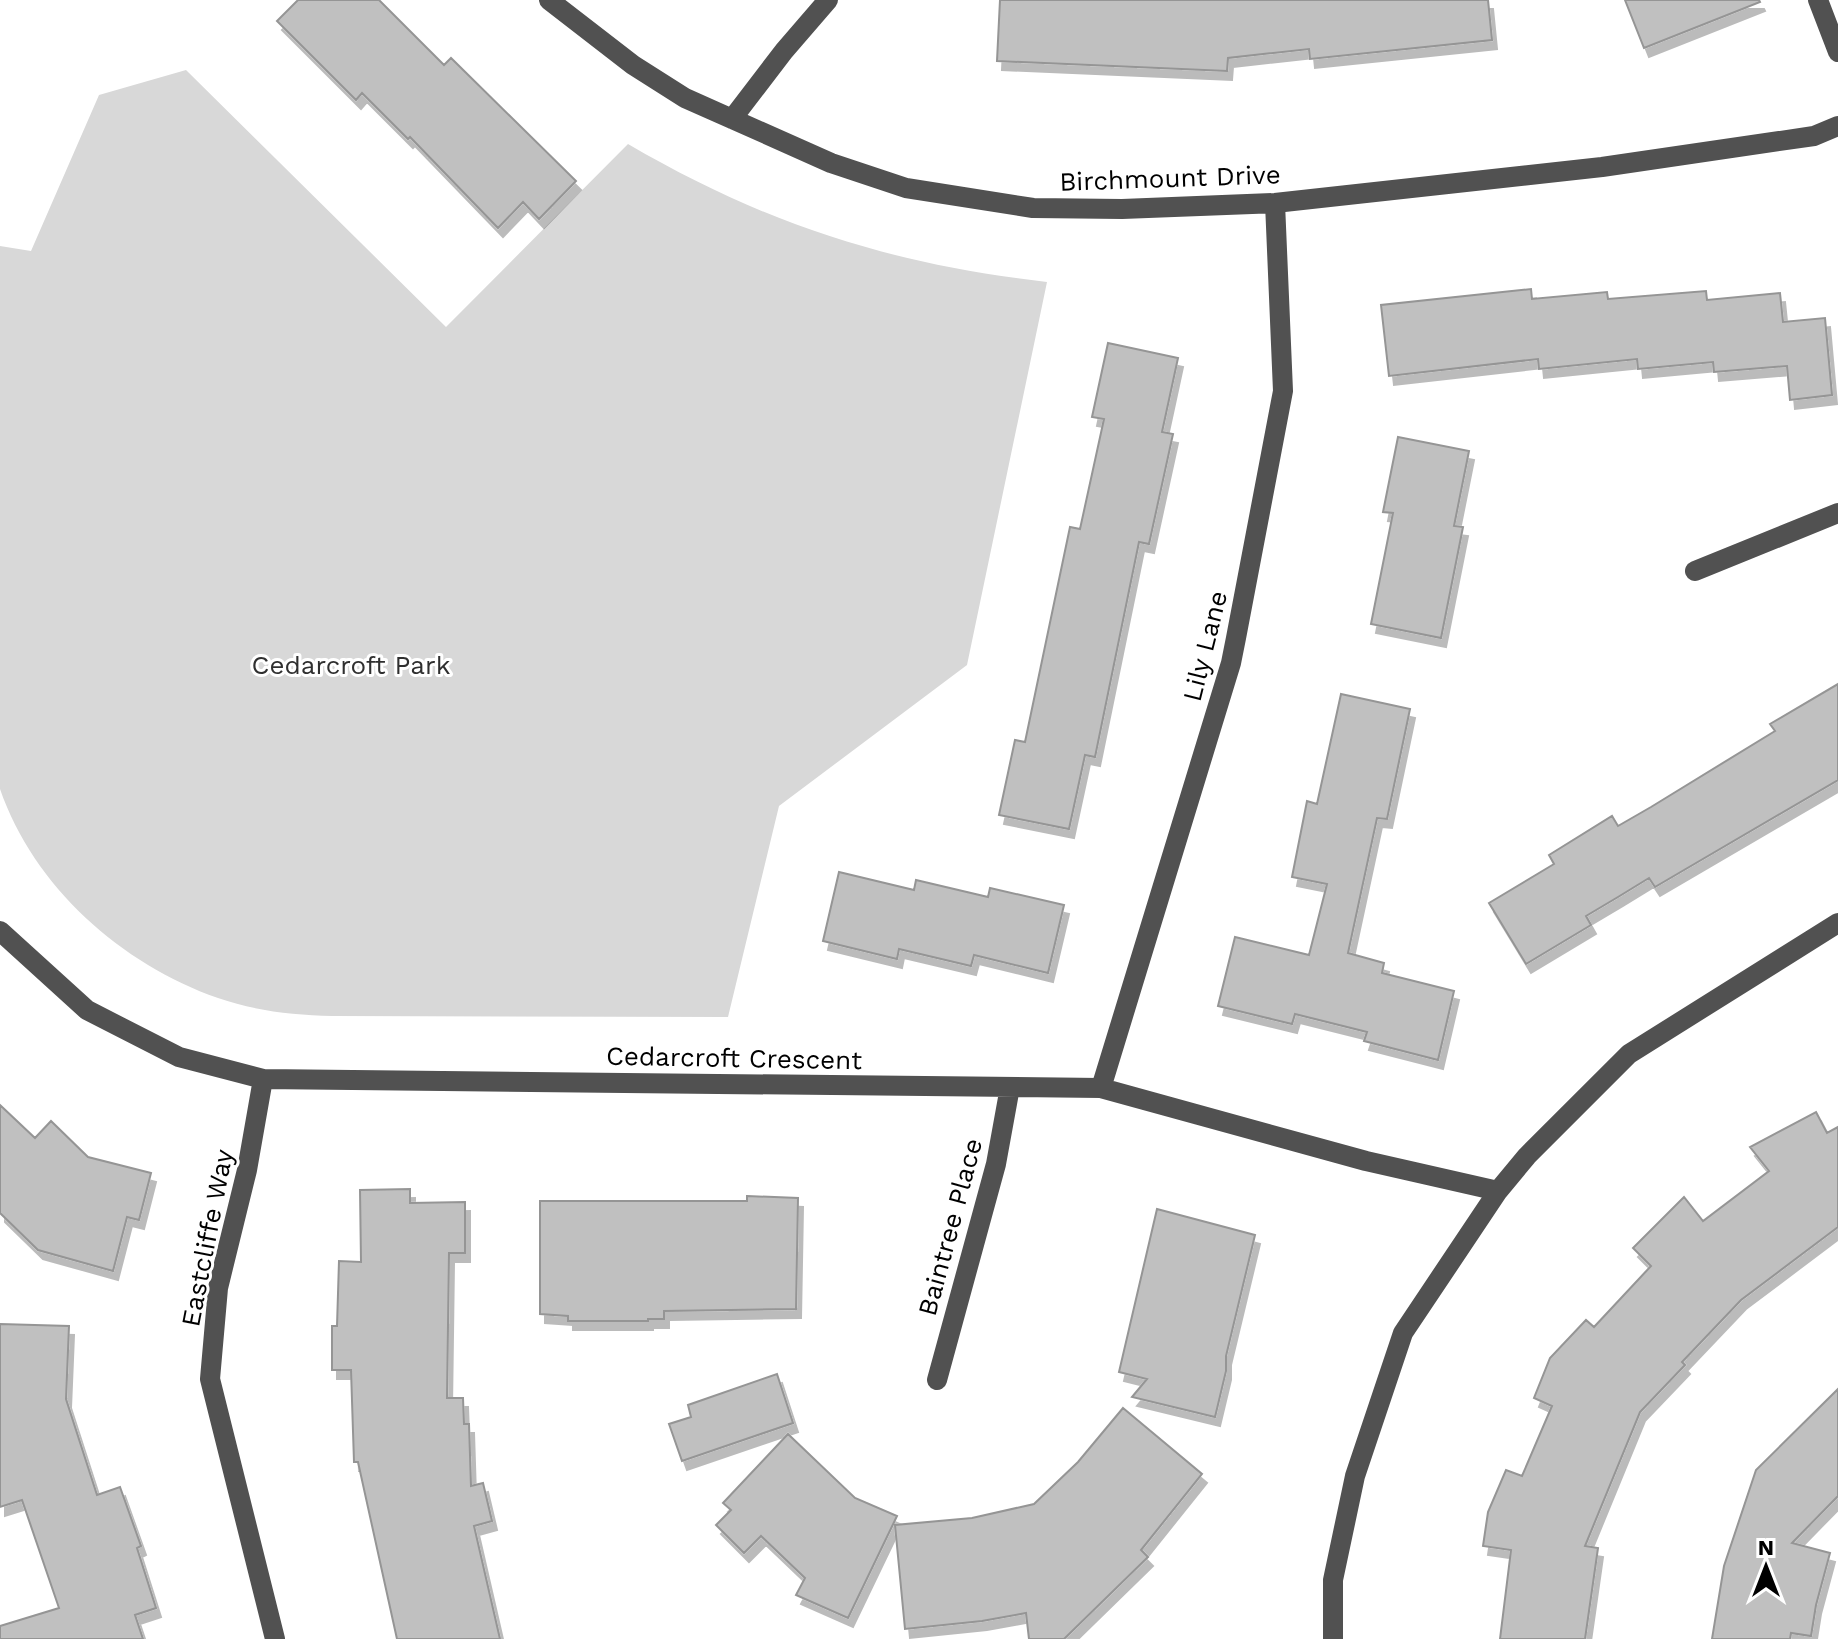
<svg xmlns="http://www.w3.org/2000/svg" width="1838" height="1639" viewBox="0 0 1838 1639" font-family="'Work Sans',sans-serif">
<defs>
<filter id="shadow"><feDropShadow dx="5" dy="9" stdDeviation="0" flood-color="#0004"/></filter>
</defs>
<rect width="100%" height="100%" fill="#fff"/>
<path fill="#d8d8d8" d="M186 70 446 327 628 144C765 224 890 264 1047 282L967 665 779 806 728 1017 332 1016C293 1015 255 1011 218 998 121 964 34 887 0 789V246L31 251 99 95Z"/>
<path fill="#c0c0c0" stroke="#959595" stroke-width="2" filter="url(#shadow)" d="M298 0H379L444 65 451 58 576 181 539 219 523 202 498 228 410 137 408 139 362 93 356 100 277 21Z
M1000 0H1488L1492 40 1310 59 1309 49 1228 58 1227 71 997 61Z
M1625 0H1759L1760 2 1644 48Z
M1531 289 1532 299 1607 292 1608 299 1706 291 1707 300 1780 293 1783 322 1825 318 1832 395 1790 400 1787 366 1714 372 1713 362 1638 369 1637 359 1539 369 1538 359 1389 376 1381 305Z
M1108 343 1178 358 1162 432 1173 434 1149 544 1139 542 1095 757 1085 755 1069 829 999 815 1015 740 1025 742 1070 527 1080 529 1104 419 1092 417Z
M1398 437 1469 451 1454 526 1463 527 1441 638 1371 624 1393 513 1383 512Z
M1838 684V780L1655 887 1649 878 1618 897 1586 916 1591 925 1526 964 1489 903 1554 864 1549 855 1612 816 1618 826 1651 807 1775 731 1770 724Z
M1341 694 1410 709 1387 819 1377 818 1348 953 1384 963 1382 973 1454 991 1438 1060 1364 1041 1367 1032 1295 1014 1292 1024 1218 1006 1235 937 1309 955 1327 884 1292 877 1307 801 1317 804Z
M839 872 914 890 916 880 988 897 990 888 1064 905 1048 973 974 955 971 966 899 949 897 959 823 941Z
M0 1105 35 1138 51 1121 88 1157 151 1173 139 1220 127 1217 113 1271 38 1250 0 1213Z
M1816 1112 1827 1133 1838 1127V1227L1741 1300 1682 1362 1685 1365 1640 1412 1585 1546 1598 1548 1585 1639H1500L1511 1550 1483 1546 1488 1512 1506 1470 1522 1476 1552 1406 1534 1398 1550 1358 1586 1320 1594 1327 1651 1266 1633 1248 1684 1197 1703 1221 1769 1171 1750 1147Z
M410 1189V1203L465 1202V1253H449L447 1398H463L464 1424H469L471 1486 483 1483 492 1521 474 1526 500 1639H397L358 1462H354L351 1370H332V1326H337L339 1261 361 1262 360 1190Z
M747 1196 798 1198 796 1309 664 1311V1319H648V1321H568V1316L540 1314V1201H747Z
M1157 1209 1255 1235 1226 1356V1371L1215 1417 1132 1397 1147 1379 1119 1372Z
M0 1324 69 1326 66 1399 97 1495 120 1487 141 1546 137 1548 156 1608 135 1615 143 1639H0V1626L59 1608 22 1500 0 1507Z
M777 1374 793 1423 682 1461 669 1424 691 1417 688 1405Z
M1838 1389V1496L1792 1543 1830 1553 1816 1605 1811 1636 1791 1633 1790 1639H1712L1724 1566 1756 1470Z
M1123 1408 1202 1474 1141 1550 1148 1557 1064 1639H1029L1026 1613 982 1621 905 1629 895 1525 972 1518 1034 1504 1078 1462Z
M788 1434 855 1498 897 1516 848 1618 796 1595 805 1578 761 1536 744 1553 716 1525 731 1510 723 1503Z"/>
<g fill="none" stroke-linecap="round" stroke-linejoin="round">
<path stroke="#515151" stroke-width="20" d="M549 0 633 65 685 98 831 163 906 188 1033 208 1122 209 1275 203 1602 167 1814 136 1838 126
M1818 0 1838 52
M732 119 784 51 828 0
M1695 571 1838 513
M0 931 87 1010 179 1057 263 1079 1101 1088 1366 1161 1498 1191
M263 1079 247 1170 218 1288 210 1379 275 1639
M1101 1088 1231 663 1236 638 1283 391 1275 203
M937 1380 996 1164 1010 1087
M1333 1639V1580L1355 1476 1403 1333 1498 1191 1527 1156 1629 1054 1838 923"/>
</g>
<g text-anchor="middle" stroke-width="6" stroke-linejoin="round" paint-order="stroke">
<g font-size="26" fill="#000" stroke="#fff">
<text transform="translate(1170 178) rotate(-2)" y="9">Birchmount Drive</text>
<text transform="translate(1205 646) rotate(-76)" y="9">Lily Lane</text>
<text transform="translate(734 1058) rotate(1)" y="9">Cedarcroft Crescent</text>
<text transform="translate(950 1227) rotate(-75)" y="9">Baintree Place</text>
<text transform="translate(207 1238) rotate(-79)" y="9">Eastcliffe Way</text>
</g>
<g font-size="26" fill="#2f2f2f" stroke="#fff">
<text x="351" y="674">Cedarcroft Park</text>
</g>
</g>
<g transform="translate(1766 1567)" stroke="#ffffff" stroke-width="6" paint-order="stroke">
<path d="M0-6L14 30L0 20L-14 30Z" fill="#000000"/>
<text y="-12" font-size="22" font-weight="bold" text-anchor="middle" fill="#000000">N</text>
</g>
</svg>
